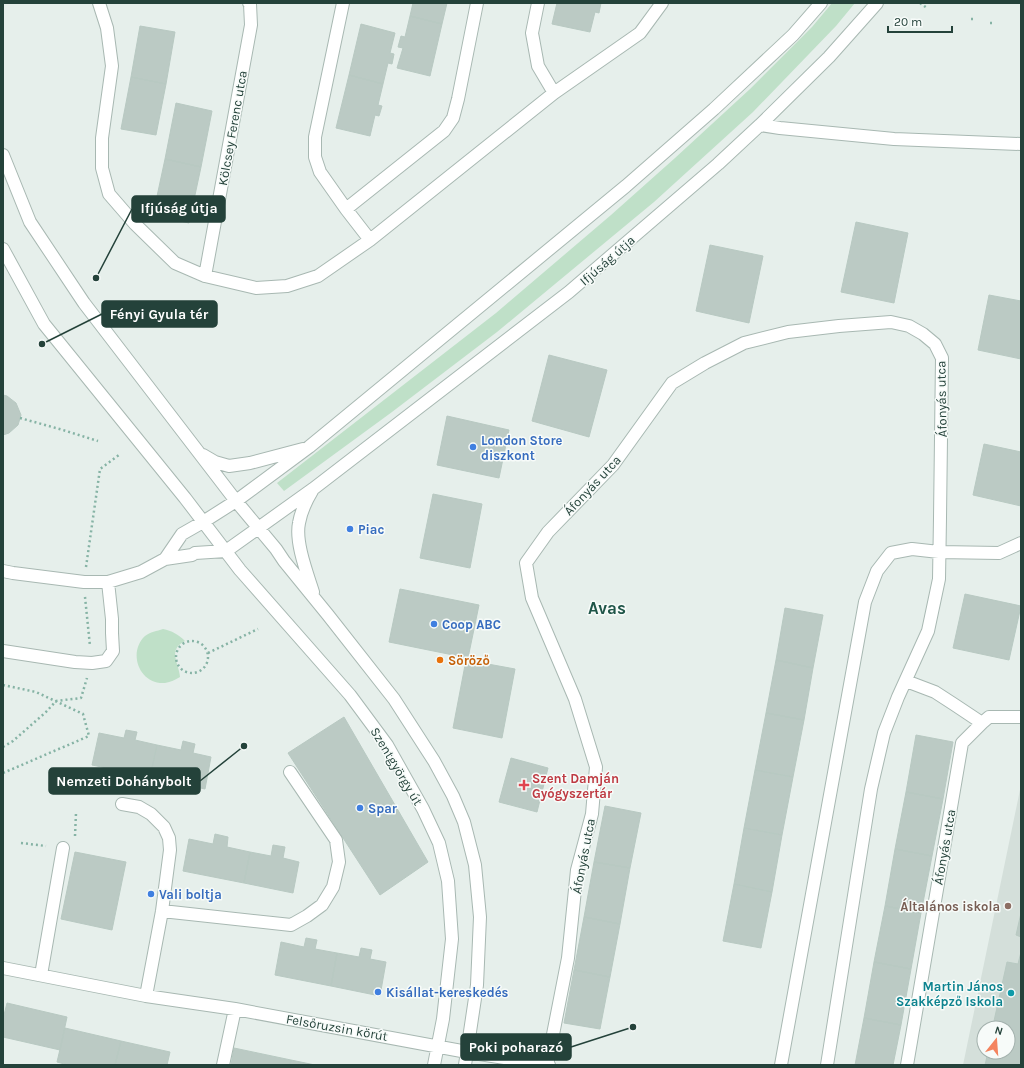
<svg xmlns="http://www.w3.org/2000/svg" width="1024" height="1068" viewBox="0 0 1024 1068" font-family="Karla,sans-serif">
<rect width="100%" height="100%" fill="#e6efeb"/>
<path fill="#d4dfda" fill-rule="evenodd" d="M1021 785V1065H963ZM984 1028H1008V1052H984Z"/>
<path fill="#bfe0c8" d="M832 3H855L836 26 753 112 654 202 497 332 392 412 284 491 277 483 496 313 611 215 675 158 750 89 812 27Z
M163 629C172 631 178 634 185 641 167 650 179 663 180 677 175 680 171 682 165 683 140 685 127 653 145 636 150 632 157 631 163 629Z"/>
<path fill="#bbcac4" stroke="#b8c9c2" d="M413 3H447L442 24 410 16Z
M557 3H601L599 13 595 12 590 32 552 24Z
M410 16 442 24 430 76 397 68 403 48 398 47 401 36 405 37Z
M361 24 395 33 390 53 394 54 392 64 388 63 383 84 349 75Z
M140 26 175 32 166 84 131 77Z
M349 75 383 84 378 105 382 106 379 116 375 115 370 136 336 128Z
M131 77 166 84 156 135 121 129Z
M176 103 212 111 201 167 165 159Z
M165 159 201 167 189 223 153 215Z
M856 222 908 233 894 303 841 292Z
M710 245 763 256 749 323 696 311Z
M989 295 1021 301V359L978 350Z
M549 355 607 370 589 437 532 421Z
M3 395 7 396 16 403 21 415 18 425 9 433 3 435Z
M447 416 509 430 499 478 437 465Z
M984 444 1021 452V506L973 495Z
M433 494 482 504 470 568 420 558Z
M400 589 479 605 468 658 389 642Z
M965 594 1021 606 1009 660 953 648Z
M785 608 823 615 813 668 776 660Z
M466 660 515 669 502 738 453 728Z
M776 660 813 668 804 720 766 713Z
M766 713 804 720 793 777 755 770Z
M344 717 428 862 380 895 288 753Z
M126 730 137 732 135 740 157 745 150 777 92 765 99 733 124 738Z
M916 735 953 742 943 799 906 792Z
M183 741 195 744 193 753 211 757 205 789 150 777 157 745 181 750Z
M511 758 548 768 537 812 499 802Z
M755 770 793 777 782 835 744 828Z
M906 792 943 799 932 856 895 849Z
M605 806 641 813 630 868 594 862Z
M744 828 782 835 772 892 734 884Z
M215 834 228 837 227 847 250 852 244 883 183 871 189 839 213 844Z
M273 845 285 847 283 858 299 862 293 893 244 883 250 852 271 856Z
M895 849 932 856 921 913 885 906Z
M75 852 126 862 112 930 61 919Z
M594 862 630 868 620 924 584 917Z
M734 884 772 892 761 948 723 941Z
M885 906 921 913 911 969 874 962Z
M1021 913V937L1016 935Z
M584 917 620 924 610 977 574 970Z
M306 938 317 940 315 949 337 953 331 986 275 975 281 942 304 947Z
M361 948 372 950 370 959 386 962 380 996 331 986 337 953 359 957Z
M1021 952V1065H985L988 1052H1008V1028H1005L1006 1024 994 1021 1007 962 1018 964Z
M874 962 911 969 901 1025 864 1018Z
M574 970 610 977 600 1029 564 1023Z
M7 1003 67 1017 60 1050 3 1037V1019Z
M864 1018 901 1025 893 1065H855Z
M65 1028 121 1041 115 1065H68L57 1062Z
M121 1041 170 1052 167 1065H115Z
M234 1048 291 1060 290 1065H231Z
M291 1060 315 1065H290Z"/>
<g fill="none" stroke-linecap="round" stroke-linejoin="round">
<defs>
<path id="minor" d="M99 3 107 28 112 66 102 138V168L109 194 135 224 175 263 205 276 256 288 287 286 318 276 370 240 554 93 640 33 662 3
M343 3 315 137V157L320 172 346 209 370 240
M538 3 532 33 538 66 554 93
M760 125 780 128 894 139 1021 144
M3 155 30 222 84 303 236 501 276 549 284 561 328 615 394 699 434 761 453 796 464 822 475 865 480 917 477 985 465 1065
M346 209 444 131 453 118 458 99 477 3
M3 249 44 324 185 498 240 570 350 695 387 745 423 809 439 843 448 881 452 939 443 1019 434 1065
M205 276 251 25 250 4 249 3
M203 455 215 462 229 466 250 463 303 449
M312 491C306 501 301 511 299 523 295 542 307 573 313 592
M226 551 313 489 569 292 718 164 760 125 829 57 877 3
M165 559 182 534 203 522 236 501 309 447 626 186 714 109 793 35 821 3
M3 571 13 573 84 582H108L141 572 165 559 192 555 195 553 226 551
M3 651 75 662 92 663 106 661 113 651 112 633V619L108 582
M906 681 935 692 955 705 982 723 962 743 907 1065
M982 723 989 717H1021
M122 804 139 807 151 814 164 827 169 838 170 850 162 911 146 996
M162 911 291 925 307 916 322 905 333 887 339 862 336 840 290 772
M3 968 146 996 235 1009 467 1052 549 1065
M41 975 63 848
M223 1065 235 1009
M547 1065 568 958 577 870 592 814 596 767 575 699 532 598 526 563 548 532 613 465 672 383 705 363 744 343 788 332 839 326 891 322 909 326 923 334 935 344 942 358 940 518 939 579 928 631 898 697 884 733 871 789 827 1065
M781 1065 865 602 877 571 891 553 912 549 939 552 999 553 1021 543"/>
</defs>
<use href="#minor" stroke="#a8b8b2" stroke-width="14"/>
<path stroke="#86b3a5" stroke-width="2.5" stroke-dasharray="2 3" stroke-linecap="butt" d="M920 3 927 8
M971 19H974
M990 23H993
M20 418 63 430 98 441
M86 567 100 469 119 455
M85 597 90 646
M176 657a16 16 0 1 1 32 0a16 16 0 1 1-32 0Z
M208 653 258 629
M3 685 36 692 83 714 89 736 3 773
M3 747 13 741 46 712 56 701 81 698 87 678
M75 836 76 813
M21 843 46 846"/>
<use href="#minor" stroke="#fff" stroke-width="12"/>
</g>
<g fill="#3f7fe0" stroke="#f7fbf9" stroke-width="1.5">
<circle cx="473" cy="447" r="4"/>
<circle cx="350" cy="529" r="4"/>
<circle cx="434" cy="624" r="4"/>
<circle cx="360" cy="808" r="4"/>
<circle cx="151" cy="894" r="4"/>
<circle cx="378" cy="992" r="4"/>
</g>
<circle fill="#e8710a" stroke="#f7fbf9" stroke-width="1.5" cx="440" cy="660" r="4"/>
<path fill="#e0444e" stroke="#f7fbf9" stroke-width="1.5" d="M522 779h4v4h4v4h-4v4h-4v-4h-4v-4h4z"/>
<circle fill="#8d6e63" stroke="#f7fbf9" stroke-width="1.5" cx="1008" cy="906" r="4"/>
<circle fill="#0f9aa8" stroke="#f7fbf9" stroke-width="1.5" cx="1011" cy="993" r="4"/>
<g text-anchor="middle" stroke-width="3" stroke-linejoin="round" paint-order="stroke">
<g font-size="13" fill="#24423a" stroke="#f7fbf9">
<text transform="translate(232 128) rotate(-80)" y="5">Kölcsey Ferenc utca</text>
<text transform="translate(607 260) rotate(-41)" y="5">Ifjúság útja</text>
<text transform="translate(941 399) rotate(-91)" y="5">Áfonyás utca</text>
<text transform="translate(592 485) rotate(-47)" y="5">Áfonyás utca</text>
<text transform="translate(397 766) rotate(59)" y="5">Szentgyörgy út</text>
<text transform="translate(944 847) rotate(-80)" y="5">Áfonyás utca</text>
<text transform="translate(583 856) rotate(-79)" y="5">Áfonyás utca</text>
<text transform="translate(337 1027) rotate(10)" y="5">Felsőruzsin körút</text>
</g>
<g font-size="13" font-weight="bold" fill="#366cbe" stroke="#f7fbf9" text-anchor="start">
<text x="481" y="445">London Store<tspan x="481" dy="15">diszkont</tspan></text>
<text x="358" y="534">Piac</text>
<text x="442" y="629">Coop ABC</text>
<text x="368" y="813">Spar</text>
<text x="159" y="899">Vali boltja</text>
<text x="386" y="997">Kisállat-kereskedés</text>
</g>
<g font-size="13" font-weight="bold" fill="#c56008" stroke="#f7fbf9" text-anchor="start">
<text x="448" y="665">Söröző</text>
</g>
<g font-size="13" font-weight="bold" fill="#be3a42" stroke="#f7fbf9" text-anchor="start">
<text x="532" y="783">Szent Damján<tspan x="532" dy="15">Gyógyszertár</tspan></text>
</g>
<g font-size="13" font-weight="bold" fill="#785e54" stroke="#f7fbf9" text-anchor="end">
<text x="1000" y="911">Általános iskola</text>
</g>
<g font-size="13" font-weight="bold" fill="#0d838f" stroke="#f7fbf9" text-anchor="end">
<text x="1003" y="991">Martin János<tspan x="1003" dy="15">Szakképző Iskola</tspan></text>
</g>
<g font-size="17" font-weight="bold" fill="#1f5548" stroke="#f7fbf9">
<text x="607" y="614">Avas</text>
</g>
</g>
<path fill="none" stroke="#24423a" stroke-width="1.5" d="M96 278L132 209M42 344L102 314M244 746L200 781M633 1027L571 1047"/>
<g fill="#24423a" stroke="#f7fbf9" stroke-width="1.5">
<circle cx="96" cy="278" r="4"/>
<circle cx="42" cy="344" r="4"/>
<circle cx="244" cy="746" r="4"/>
<circle cx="633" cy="1027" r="4"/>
</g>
<g fill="#24423a" stroke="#24423a" stroke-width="1.5">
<rect x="132" y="196" width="93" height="26" rx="4"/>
<rect x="102" y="301" width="115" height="26" rx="4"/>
<rect x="49" y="768" width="151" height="26" rx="4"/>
<rect x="461" y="1034" width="110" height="26" rx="4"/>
</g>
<g font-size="14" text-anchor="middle" font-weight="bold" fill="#fff">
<text x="179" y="213">Ifjúság útja</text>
<text x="159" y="319">Fényi Gyula tér</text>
<text x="124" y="786">Nemzeti Dohánybolt</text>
<text x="516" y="1052">Poki poharazó</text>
</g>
<rect width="1024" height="1068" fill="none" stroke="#24423a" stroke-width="8"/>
<g transform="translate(996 1040) rotate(17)"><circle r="19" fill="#f7fbf9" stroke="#a3b1ad"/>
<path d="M0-3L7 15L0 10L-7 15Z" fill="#f4845f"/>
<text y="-6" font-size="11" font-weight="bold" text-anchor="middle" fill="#24423a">N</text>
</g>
<path d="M888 26v6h64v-6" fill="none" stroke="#24423a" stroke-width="2"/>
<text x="894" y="26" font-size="12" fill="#24423a" stroke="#f7fbf9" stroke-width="3" paint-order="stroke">20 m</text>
</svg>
